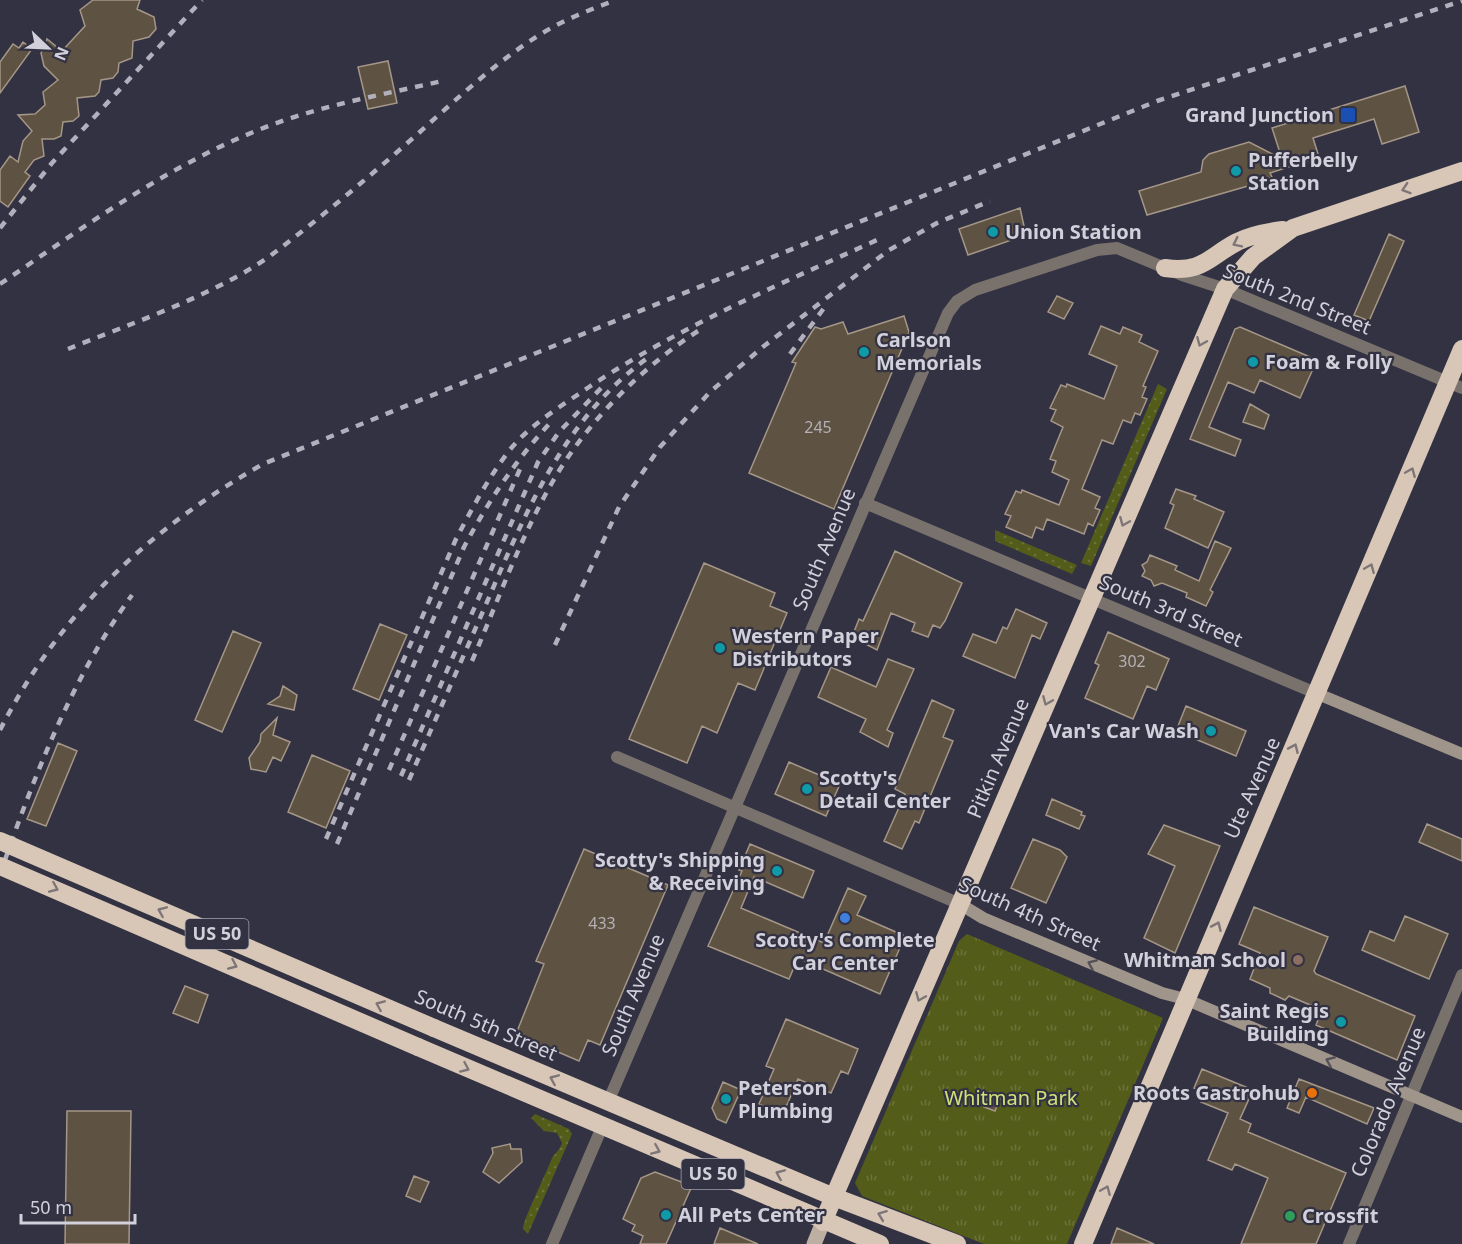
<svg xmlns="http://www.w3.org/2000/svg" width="1462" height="1244" viewBox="0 0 1462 1244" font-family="'Noto Sans',sans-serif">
<defs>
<pattern id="grass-dots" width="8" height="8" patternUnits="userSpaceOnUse" patternTransform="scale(1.5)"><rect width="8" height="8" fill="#535c19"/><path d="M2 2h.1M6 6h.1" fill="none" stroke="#6b723a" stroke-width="1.8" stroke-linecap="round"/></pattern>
<pattern id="park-tufts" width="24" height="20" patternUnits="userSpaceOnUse" patternTransform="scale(1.5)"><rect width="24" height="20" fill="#535c19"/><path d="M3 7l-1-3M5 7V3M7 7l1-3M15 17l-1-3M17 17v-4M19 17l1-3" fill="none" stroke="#6b723a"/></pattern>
</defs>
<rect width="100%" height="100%" fill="#333243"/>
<path fill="url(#grass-dots)" d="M1158 384 1167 389 1091 566 1081 563Z
M995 530 1077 565 1072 574 995 541Z
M535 1114 569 1129 572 1134 528 1234 523 1229C522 1222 547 1172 552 1158 554 1154 560 1150 562 1143L557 1133 544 1131 531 1118Z"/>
<path fill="url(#park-tufts)" d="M967 934 1163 1018 1067 1244H984L862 1196 855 1183 959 941Z"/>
<path fill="#5e5243" stroke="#a59787" stroke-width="1.5" d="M93 0H140L137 9 154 17 156 29 149 37 133 41 132 58 119 63 118 72 113 78 101 80 99 92 95 96 77 98 79 116 73 121 63 122 61 136 54 139H42L44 156 34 160 25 172 30 176 8 207 0 201V170L10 156 18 162 23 141 32 131 18 115 35 114 45 105 43 92 58 80 44 66 41 53 47 39 62 51 85 26 80 10Z
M23 42 32 49 0 93V62L13 44 19 48Z
M388 61 397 103 368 109 358 67Z
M1405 86 1419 132 1382 144 1374 119 1313 138 1319 157 1270 173 1272 177 1248 186 1147 215 1139 191 1201 172 1203 160 1209 154 1249 142 1282 159 1272 128Z
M1020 208 1026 235 968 255 959 229Z
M1389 234 1404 241 1369 321 1354 315Z
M1057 296 1073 303 1064 319 1048 312Z
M904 316 909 332 834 509 749 473 796 363 792 362 815 327 821 329 843 322 848 334Z
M1101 326 1120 334 1123 327 1142 335 1139 342 1158 351 1143 386 1146 387 1142 397 1147 399 1140 415 1135 413 1131 423 1123 420 1113 444 1102 440 1082 489 1100 497 1095 508 1100 510 1093 526 1088 523 1084 534 1047 519 1043 530 1036 527 1032 538 1006 527 1011 516 1005 514 1016 491 1021 493 1022 490 1059 505 1069 480 1052 472 1056 461 1050 459 1063 427 1051 421 1056 410 1050 408 1061 385 1066 387 1067 384 1104 399 1117 366 1089 354Z
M1240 327 1317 360 1300 398 1260 380 1254 393 1228 382 1209 427 1241 440 1235 456 1190 439 1235 329Z
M1250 404 1269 415 1264 429 1243 422Z
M1176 489 1196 496 1194 499 1224 512 1208 548 1165 528 1174 505 1170 503Z
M1215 541 1231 548 1210 590 1213 592 1206 606 1186 597 1187 593 1162 583 1154 586 1151 580 1142 576 1145 571 1142 565 1147 562 1150 555 1177 566 1175 570 1199 581Z
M895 551 962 583 945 621 940 628 933 625 928 637 912 631 915 623 891 613 877 650 852 637 859 619 863 621Z
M704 563 775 593 770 606 787 613 755 690 738 683 717 733 702 726 687 763 629 739Z
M1016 609 1047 623 1040 639 1032 635 1015 678 963 656 973 634 996 643 1003 627 1007 629Z
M380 624 407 635 379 700 353 689Z
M233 631 261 643 222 732 195 720Z
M1108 632 1169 659 1156 690 1147 686 1133 719 1085 698 1099 665 1095 663Z
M888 659 914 669 887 730 893 733 888 747 860 732 866 719 818 697 831 667 876 687Z
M283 686 297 695 294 710 268 704 280 696Z
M932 700 954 710 943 737 953 741 919 823 915 821 902 849 884 841 905 794 895 789Z
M1186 706 1246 731 1236 756 1176 731Z
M277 718 273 735 290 742 281 761 273 757 266 772 251 769 249 758 260 742 261 734Z
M58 743 77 751 46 826 27 819Z
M312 755 350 771 326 828 288 812Z
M789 762 840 784 826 816 775 794Z
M1052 799 1082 812 1081 815 1085 816 1079 829 1046 815Z
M1427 824 1462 839V861L1419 842Z
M1164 825 1220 846 1175 953 1144 938 1175 866 1148 854Z
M1033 839 1060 850 1067 857 1046 903 1011 888Z
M750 844 814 871 803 898 754 877 741 908 824 943 848 888 866 896 857 915 905 936 880 994 798 958 789 979 708 946 742 871 739 870Z
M584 849 668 885 600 1045 588 1040 579 1061 516 1034 544 964 536 961Z
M1254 907 1328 937 1314 971 1316 974 1415 1016 1397 1060 1316 1025 1322 1010 1289 996 1285 1000 1270 993V988L1250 979 1260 953 1239 944Z
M1405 916 1448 934 1429 979 1362 950 1370 931 1394 941Z
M185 986 208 995 198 1023 173 1013Z
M786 1019 858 1049 848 1074 841 1071 831 1093 798 1079 787 1105 774 1111 759 1104 774 1069 766 1066Z
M1202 1069 1253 1090 1240 1119 1251 1124 1248 1132 1346 1173 1316 1244H1241L1268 1178 1235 1164 1232 1170 1208 1160 1228 1113 1201 1102 1205 1092 1194 1088Z
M1299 1079 1374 1108 1367 1124 1306 1097 1299 1113 1287 1108Z
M723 1082 741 1090 726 1123 717 1119 712 1108Z
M990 1092 1001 1096 995 1111 984 1107Z
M67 1111H131L129 1244H65Z
M510 1144 511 1149H521L522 1162 499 1183 483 1172 493 1153 492 1148Z
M655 1172 692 1186 666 1244H640L643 1236 632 1231 635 1225 623 1219 641 1178Z
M414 1176 429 1182 420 1202 406 1196Z
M720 1228 758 1244H714Z
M1117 1228 1154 1244H1111Z"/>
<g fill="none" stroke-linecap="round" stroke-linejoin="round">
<path stroke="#79726c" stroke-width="12" d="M865 503 1318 694
M617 757 960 904
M608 1102 948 313 957 301 975 290 1097 250 1117 248 1182 275 1225 289 1462 388
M552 1244 602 1127
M1349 1244 1462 975"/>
<path stroke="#a0958b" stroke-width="12" d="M1318 694 1462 754
M960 904 983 918 1162 993 1185 999 1462 1117"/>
<path stroke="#bdafa2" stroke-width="15" d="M814 1244 823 1222"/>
<path stroke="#d8c7b7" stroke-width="18" d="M1165 268C1203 273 1207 258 1237 242 1251 235 1267 232 1283 230
M434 1028 834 1197 957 1244
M418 1047 880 1244
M823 1222 1225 289 1253 257 1293 228 1462 171
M1083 1244 1462 349"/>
<path stroke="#b1b0bc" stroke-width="4.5" stroke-dasharray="8 8" stroke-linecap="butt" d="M0 228 52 163 202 0
M0 284C87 225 175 160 274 124 328 104 386 94 442 81
M68 349C132 323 224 292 278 250 321 217 363 182 404 146 445 110 485 71 530 41 556 23 586 11 616 0
M790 354 827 304
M555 645 619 507 660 447 710 392 764 346 889 250 937 223 990 201
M472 661C498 601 520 538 553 481 587 422 641 368 698 331
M0 730C60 612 149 529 263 464L1157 101 1462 1
M389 770 520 469
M401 776 538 462 559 432 605 384
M409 780C434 723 459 666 484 609 524 516 563 418 649 357
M326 839 456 539C473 507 490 474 513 446 534 422 563 405 589 387 679 327 778 285 877 240
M337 844 464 547C489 500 517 458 553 420
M0 874C34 777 71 679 132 595"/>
<path stroke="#d8c7b7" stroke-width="18" d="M0 841 434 1028
M0 866 418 1047"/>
</g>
<defs><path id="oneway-chevron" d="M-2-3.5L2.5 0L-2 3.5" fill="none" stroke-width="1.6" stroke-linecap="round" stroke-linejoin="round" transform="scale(1.5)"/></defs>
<g stroke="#7d7577">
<use href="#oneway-chevron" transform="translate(1406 189) rotate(162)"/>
<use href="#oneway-chevron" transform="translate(1237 243) rotate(154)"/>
<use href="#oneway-chevron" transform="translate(1201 342) rotate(113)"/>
<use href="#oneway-chevron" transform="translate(1411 472) rotate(-67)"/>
<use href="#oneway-chevron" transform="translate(1124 522) rotate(113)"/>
<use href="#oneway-chevron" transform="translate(1370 568) rotate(-67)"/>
<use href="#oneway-chevron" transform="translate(1047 701) rotate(113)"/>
<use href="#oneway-chevron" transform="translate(1294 748) rotate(-66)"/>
<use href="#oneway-chevron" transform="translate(54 888) rotate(23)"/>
<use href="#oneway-chevron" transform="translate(162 911) rotate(-157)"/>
<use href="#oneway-chevron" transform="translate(1217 926) rotate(-66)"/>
<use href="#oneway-chevron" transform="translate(233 965) rotate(24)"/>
<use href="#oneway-chevron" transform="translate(920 997) rotate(113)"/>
<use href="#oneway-chevron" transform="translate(380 1005) rotate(-157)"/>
<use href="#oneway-chevron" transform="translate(465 1068) rotate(24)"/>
<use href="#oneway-chevron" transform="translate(554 1079) rotate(-157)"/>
<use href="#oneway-chevron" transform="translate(656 1150) rotate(23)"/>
<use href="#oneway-chevron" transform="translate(780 1174) rotate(-157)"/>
<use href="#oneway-chevron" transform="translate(1106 1190) rotate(-67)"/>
<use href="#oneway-chevron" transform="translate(882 1215) rotate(-159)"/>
</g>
<g stroke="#545059">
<use href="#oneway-chevron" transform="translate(1092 964) rotate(-157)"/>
<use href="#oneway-chevron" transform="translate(1330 1061) rotate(-157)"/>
</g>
<rect fill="#1a4fb4" stroke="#333243" stroke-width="2" x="1340" y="107" width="16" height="16" rx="3"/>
<g fill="#0f9aa8" stroke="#333243" stroke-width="2">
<circle cx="1236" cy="171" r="6"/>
<circle cx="993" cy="232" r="6"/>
<circle cx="864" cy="352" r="6"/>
<circle cx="1253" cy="362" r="6"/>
<circle cx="720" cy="648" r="6"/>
<circle cx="1211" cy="731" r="6"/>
<circle cx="807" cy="789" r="6"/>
<circle cx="777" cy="871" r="6"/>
<circle cx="1341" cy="1022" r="6"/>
<circle cx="726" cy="1099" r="6"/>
<circle cx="666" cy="1215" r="6"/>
</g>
<circle fill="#3f7fe0" stroke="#333243" stroke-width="2" cx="845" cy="918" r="6"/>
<circle fill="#8d6e63" stroke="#333243" stroke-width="2" cx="1298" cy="960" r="6"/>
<circle fill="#e8710a" stroke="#333243" stroke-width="2" cx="1312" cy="1093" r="6"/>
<circle fill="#2e9e5b" stroke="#333243" stroke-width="2" cx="1290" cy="1216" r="6"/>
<g text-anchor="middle" stroke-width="4.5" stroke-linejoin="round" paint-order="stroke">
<g font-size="16" fill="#b4b0b5">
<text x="818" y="433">245</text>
<text x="1132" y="667">302</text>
<text x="602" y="929">433</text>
</g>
<g fill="#333243" stroke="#a2a1ad" stroke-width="1.5">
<rect x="185.5" y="919" width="63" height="30" rx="4.5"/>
<rect x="681.5" y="1159" width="63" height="30" rx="4.5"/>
</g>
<g font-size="18" font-weight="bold" fill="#d1d0db">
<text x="217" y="940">US 50</text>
<text x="713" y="1180">US 50</text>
</g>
<g font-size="20" font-weight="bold" fill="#d1d0db" stroke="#333243" text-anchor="start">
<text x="1334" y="122" text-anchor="end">Grand Junction</text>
<text x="1248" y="167">Pufferbelly<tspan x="1248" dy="23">Station</tspan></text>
<text x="1005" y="239">Union Station</text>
<text x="876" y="347">Carlson<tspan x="876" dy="23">Memorials</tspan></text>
<text x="1265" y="369">Foam &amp; Folly</text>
<text x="732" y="643">Western Paper<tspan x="732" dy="23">Distributors</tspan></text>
<text x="1199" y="738" text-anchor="end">Van's Car Wash</text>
<text x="819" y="785">Scotty's<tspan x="819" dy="23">Detail Center</tspan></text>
<text x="765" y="867" text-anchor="end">Scotty's Shipping<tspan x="765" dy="23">&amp; Receiving</tspan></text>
<text x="845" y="947" text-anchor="middle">Scotty's Complete<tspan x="845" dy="23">Car Center</tspan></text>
<text x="1286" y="967" text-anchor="end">Whitman School</text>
<text x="1329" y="1018" text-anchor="end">Saint Regis<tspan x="1329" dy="23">Building</tspan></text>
<text x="738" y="1095">Peterson<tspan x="738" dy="23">Plumbing</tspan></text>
<text x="1300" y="1100" text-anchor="end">Roots Gastrohub</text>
<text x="678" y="1222">All Pets Center</text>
<text x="1302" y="1223">Crossfit</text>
</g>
<g font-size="20" fill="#d1d0db" stroke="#333243">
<text transform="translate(1297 299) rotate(22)" y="7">South 2nd Street</text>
<text transform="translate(824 549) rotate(-67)" y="7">South Avenue</text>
<text transform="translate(1171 611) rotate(23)" y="7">South 3rd Street</text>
<text transform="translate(998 758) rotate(-67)" y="7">Pitkin Avenue</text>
<text transform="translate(1252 788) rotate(-66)" y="7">Ute Avenue</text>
<text transform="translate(1030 914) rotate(24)" y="7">South 4th Street</text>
<text transform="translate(633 995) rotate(-67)" y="7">South Avenue</text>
<text transform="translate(486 1025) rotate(23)" y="7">South 5th Street</text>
<text transform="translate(1388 1102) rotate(-67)" y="7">Colorado Avenue</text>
</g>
<g font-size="20" fill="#cfe178" stroke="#333243">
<text x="1011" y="1105">Whitman Park</text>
</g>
</g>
<g transform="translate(48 48) rotate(113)" stroke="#333243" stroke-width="4.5" paint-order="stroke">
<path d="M0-4.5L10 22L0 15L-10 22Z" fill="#d1d0db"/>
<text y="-9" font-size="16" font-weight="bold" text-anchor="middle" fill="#d1d0db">N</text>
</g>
<path d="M21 1214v9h114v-9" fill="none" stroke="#d1d0db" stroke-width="3"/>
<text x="30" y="1214" font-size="18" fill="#d1d0db" stroke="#333243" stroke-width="4.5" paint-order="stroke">50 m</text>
</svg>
